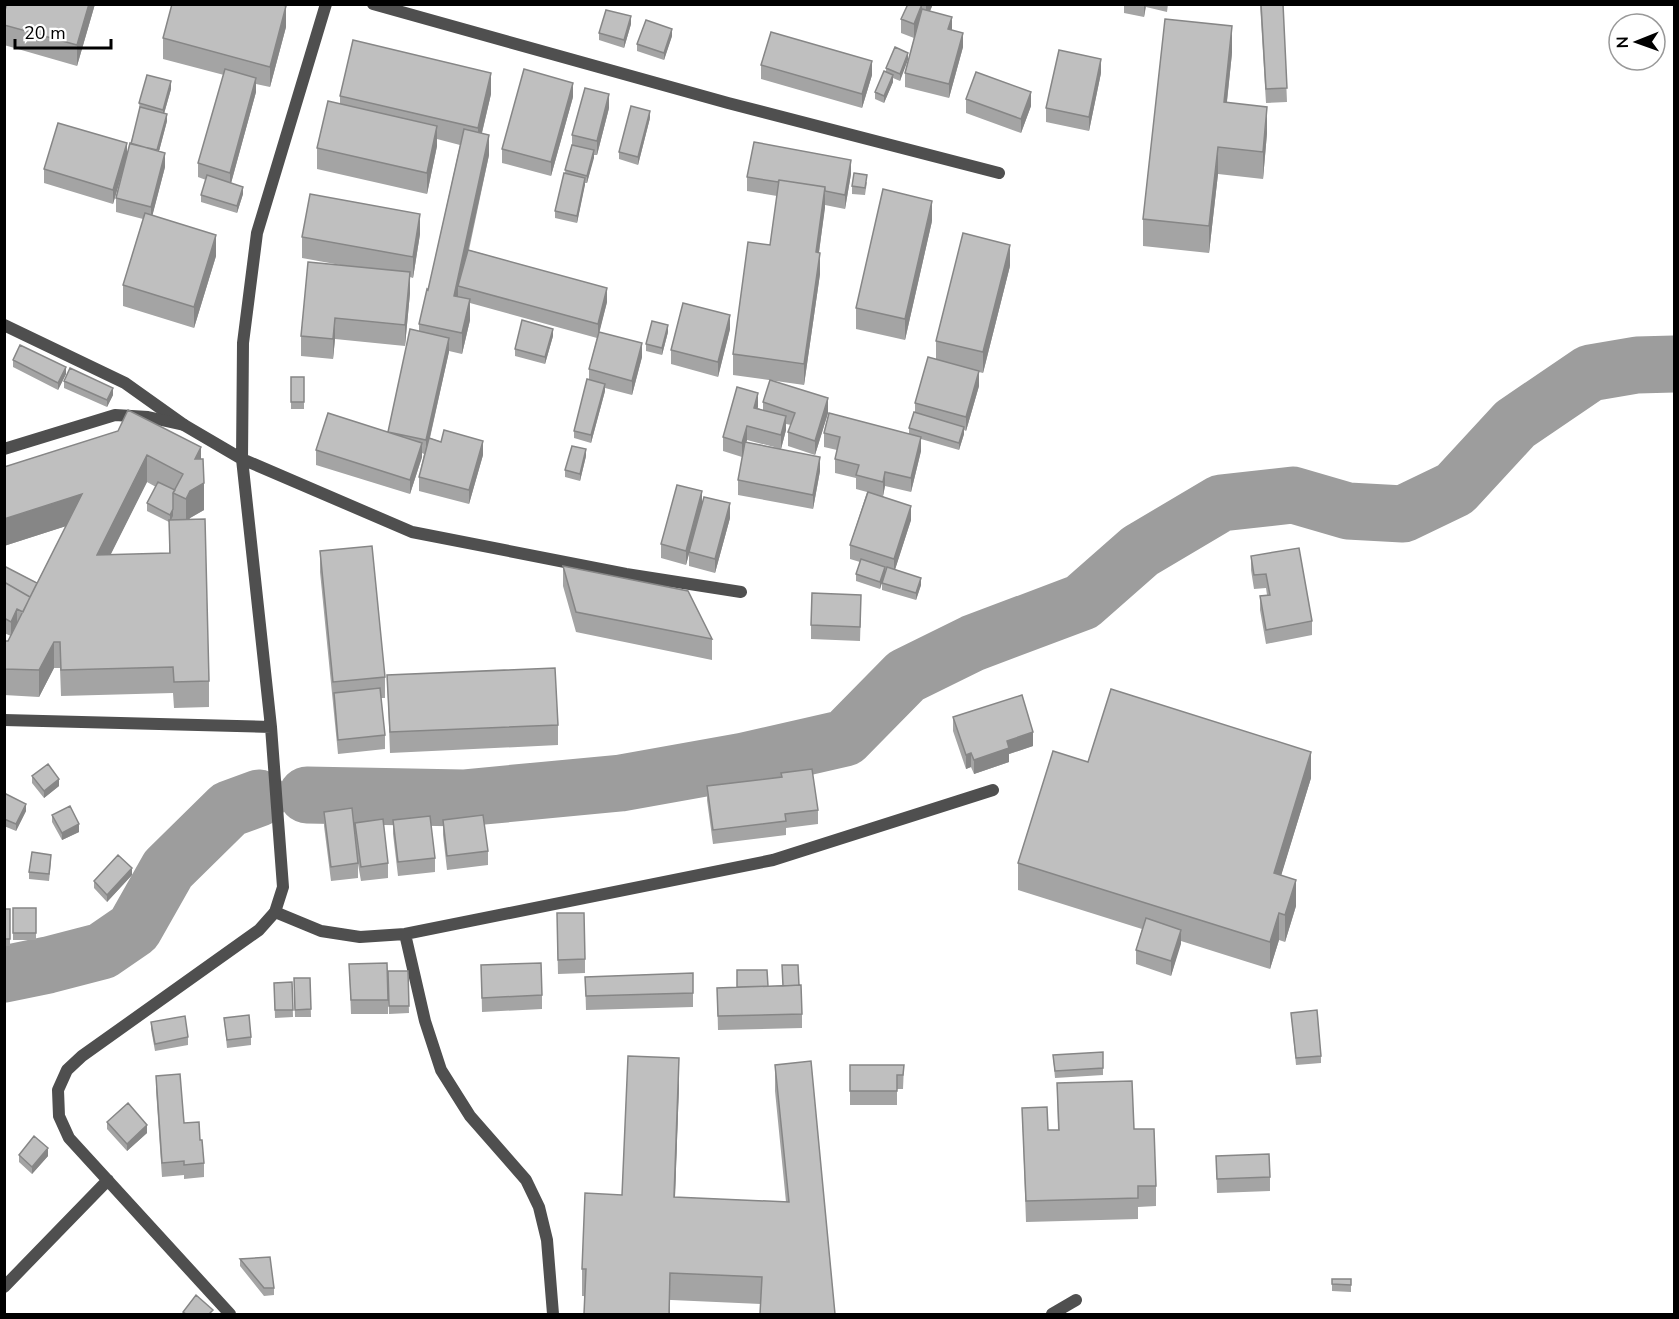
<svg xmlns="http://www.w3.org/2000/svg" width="1679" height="1319" viewBox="0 0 1679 1319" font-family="'Nunito Sans',sans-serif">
<rect width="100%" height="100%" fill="#fff"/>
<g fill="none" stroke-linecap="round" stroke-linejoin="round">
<path stroke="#9d9d9d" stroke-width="57" d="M307 795 463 798 621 783 744 761 845 738 906 676 973 643 1082 602 1140 551 1221 503 1293 495 1348 511 1403 514 1455 489 1515 424 1590 373 1637 365 1674 364
M4 974 48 965 102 951 134 929 168 869 229 809 259 798"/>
<path stroke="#4f4f4f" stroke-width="12" d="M4 325 125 383 184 425
M275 912 321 931 360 937 405 934 773 860 993 790
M405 934 425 1021 441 1070 470 1116 526 1180 539 1207 547 1240 553 1314
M1052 1314 1076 1300"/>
<path stroke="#4f4f4f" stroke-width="12" d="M373 4 728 103 999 173
M4 449 115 415 148 417 184 425 242 459 412 532 626 574 741 592
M4 720 271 727
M4 1287 108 1180
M230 1314 69 1138 59 1116 58 1090 67 1070 82 1056 259 930 275 912 283 887 271 727 242 459 243 343 257 233 326 4"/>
</g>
<path fill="#a4a4a4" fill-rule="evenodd" d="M95 4 77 66 4 45V13Z
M908 4H933L930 11 952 30 963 47 949 98 905 87V73L914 38 901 33V19Z
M1124 4H1168L1167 12 1146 7 1144 17 1124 13Z
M1260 4H1283L1287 102 1266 103Z
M631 24 624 48 599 40V33Z
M286 27 270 87 256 84V92L231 183 243 194 237 213 201 202V195L206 180 198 177V163L224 75 163 59V38Z
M672 36 664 60 637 51V44Z
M908 53 900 81 893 78V82L884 103 875 99V92L886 72V68Z
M1232 53 1227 102 1267 133 1263 179 1218 174 1209 253 1143 246V219Z
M761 65 872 75 862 108 761 79Z
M1101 73 1089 131 1046 122V108Z
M171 89 164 114 167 121 159 151 165 167 152 216 216 256 194 328 123 306V285L143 219 116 212V198L123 170 113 204 44 183V169L127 156 140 110 139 103Z
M491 94 482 133 489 155 469 250 537 269 607 302 599 332 642 357 632 395 605 388V391L591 443 574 438V431L589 380V369L597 338 470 303V320L462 354 449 351 430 438 483 455 469 504 419 491V477L424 454 422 453V457L410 494 316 465V450L388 432 419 331V324L428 290 460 145 437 139V146L427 194 317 169V148L340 103V96Z
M573 97 551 176 502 163V149Z
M966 99 1031 106 1021 133 966 113Z
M609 108 597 155H594L587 183H585L577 223 555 218V211L572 145V135Z
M650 118 638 165 619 159V152Z
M851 174 845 209 825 205 819 253 820 274 804 385 733 375V354L770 245 777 196 747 191V177Z
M867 182 865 195 852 194V186Z
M932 221 905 340 856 329V308Z
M420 234 413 278 410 277V293L405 346 335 339 333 359 301 356V336L346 266 302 258V237Z
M1010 266 983 373 979 372V386L966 431 964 430V434L959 450 921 439V451L911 492 885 486 883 496 911 520 895 569 921 585 916 600 882 590V583L886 571 885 570 880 589 856 581V574L860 562 850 559V545L867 492 856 489V478L835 473V459L837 450 824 447V433L909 434V428L915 413V403L936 359V341Z
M730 329 718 377 671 364V350Z
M668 332 662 355 646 351V344Z
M553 336 545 364 515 356V349Z
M13 360 66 374 58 390 13 367Z
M291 377H304V409H291Z
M64 381 113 395 107 407 64 388Z
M763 402 828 413 815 455 788 446V432L791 425 786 424V430L781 449 820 471 813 509 738 495V480L742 457 723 451V437L758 407V408L763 410ZM747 440 778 448 746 442Z
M118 431 201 459 204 510 190 518 189 519 209 681V707L174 708 173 693 61 696 60 668H54L39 697 4 695V641H8L11 636 4 633V566L37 583 66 526 4 546V467ZM147 482 156 487 147 503V511L169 522V553L110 555Z
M586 456 580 481 565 477V470Z
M702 505 730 518 715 573 689 566V553L686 565 661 558V544Z
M320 551 385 677V698H381L385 735V749L338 754 320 572Z
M1251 556 1312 621V635L1266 644 1260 610V596L1267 595 1266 588 1254 589 1251 570Z
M563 566 712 639V660L576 632 563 586Z
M861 609 860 641 811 639V625Z
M387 675 558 725V745L390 753Z
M953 717 1033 746 1009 754V762L974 774 971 767 966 769 953 731Z
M1088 762 1311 778 1281 875 1296 906 1285 942 1279 940 1270 969 1181 941 1171 976 1136 964V950L1142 929 1018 890V863Z
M32 776 59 786 44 798 32 783Z
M707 786 818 810V824L786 828V835L713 844 707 800Z
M4 796 26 811 16 831 4 826Z
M324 812 355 836V823L388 863V878L361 881 358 864V878L331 881 324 826Z
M52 815 79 832 62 840 52 822Z
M393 820 435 858V872L398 876 393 834Z
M443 820 488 851V865L447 870 443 835Z
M51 862 49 881 29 879V872Z
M132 875 107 902 94 888V881Z
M13 908H36V940H13Z
M4 909H10V946H4Z
M557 928 585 959V973L558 974Z
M349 964 388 1000V1014H351Z
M481 965 542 995V1009L482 1012Z
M388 971H408L409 1013 389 1014Z
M693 973V1007L586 1010 585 977Z
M294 978H310L311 1017H295Z
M292 982 293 1017 275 1018 274 983Z
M799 985 802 1014V1028L718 1030 717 988Z
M1291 1013 1321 1056V1063L1296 1065Z
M224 1018 251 1037V1045L227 1048Z
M151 1022 188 1037V1045L155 1051 151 1029Z
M1103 1052V1075L1055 1078 1053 1055Z
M775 1065 835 1314 761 1304 582 1296V1269L622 1195 679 1085 675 1197 786 1202 775 1091Z
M850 1065H904L903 1089H897V1105H850Z
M156 1076 184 1123 200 1140 204 1163V1177L184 1179V1175L162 1177 156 1090Z
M1057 1083 1134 1129 1156 1186V1206L1138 1207V1219L1026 1222 1022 1108 1048 1130H1058Z
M107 1122 147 1133 127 1151 107 1129Z
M19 1155 48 1156 32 1174 19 1162Z
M1216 1156 1270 1177V1191L1217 1193Z
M240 1259 274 1288V1295L264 1296 240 1266Z
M1332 1279H1351V1292L1332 1291Z"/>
<path fill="#868686" d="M89 4H95L77 66V45Z
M922 4V18L914 38V24Z
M927 4H933L926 20V6Z
M1144 4H1146L1144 17Z
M286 6V27L270 87V67Z
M631 16V24L624 48V40Z
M952 17V31L948 29Z
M1232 26V53L1224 128V102Z
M672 29V36L664 60V53Z
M963 33V47L949 98V84Z
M908 53V60L900 81V74Z
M1101 59V73L1089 131V117Z
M872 61V75L862 108V94Z
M491 73V94L478 149V128Z
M893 75V82L884 103V96Z
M256 78V92L230 187V173Z
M171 81V89L163 117V110Z
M573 83V97L551 176V162Z
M1031 92V106L1021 133V119Z
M609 94V108L597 155V141Z
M1267 107V133L1263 179V152Z
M650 111V118L638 165V157Z
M167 114V121L157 159V152Z
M437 126V146L427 194V173Z
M489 135V155L460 287 458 286V296L454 316V296Z
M127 143V157L113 204V190Z
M1218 147V174L1209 253V226Z
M594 150V158L587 183V176Z
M165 153V167L151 221V207Z
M851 160V174L845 209V195Z
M585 178V185L577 223V216Z
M243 187V194L237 213V206Z
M825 187V208L816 273V252Z
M932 201V221L905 340V319Z
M420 214V234L413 278V257Z
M216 235V256L194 328V307Z
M1010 245V266L983 373V352Z
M820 253V274L804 385V364Z
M410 272V293L405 346V325Z
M607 288V302L598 338V324Z
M470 299V320L462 354V333Z
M730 315V329L718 377V362Z
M335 318V339L333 359V339Z
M668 325V332L662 355V348Z
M553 329V336L545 364V357Z
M449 338V352L426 454V440Z
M642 343V357L632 395V381Z
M66 367V374L58 390V383Z
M979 371V386L966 431V417Z
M605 384V391L591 443V435Z
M113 388V395L107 407V400Z
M758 393V407L754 422V408Z
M828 398V413L815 455V441Z
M786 416V430L781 449V435Z
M747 426V440L742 457V443Z
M964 427V434L959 450V443Z
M921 437V451L911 492V478Z
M483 441V455L469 504V490Z
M422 443V457L410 494V480Z
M201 447V474L195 459Z
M586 449V456L580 481V474Z
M147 455V482L97 582V555Z
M820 457V471L813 509V495Z
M885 472V486L883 496V482Z
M204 483V510L190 518 186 526V499L190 491Z
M702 491V506L686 565V551Z
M82 494V521L4 546V519Z
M730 503V518L715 573V559Z
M911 506V520L894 573V559Z
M173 509V516L170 522V515Z
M885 567V574L880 589V582Z
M921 578V585L916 600V593Z
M17 609V623L11 636V622Z
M54 642V668L39 697V670Z
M1033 732V746L1009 754V762L974 774V760L1007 741Z
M1311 752V778L1274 899V873Z
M971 753V767L966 769V755Z
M59 779V786L44 798V791Z
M26 804V811L16 831V824Z
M79 824V832L62 840V833Z
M132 868V875L107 902V895Z
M1296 880V906L1285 942V915Z
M1279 913V940L1270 969V942Z
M1181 930V944L1171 976V961Z
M679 1058V1085L674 1224V1197Z
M147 1125V1133L127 1151V1144Z
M48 1148V1156L32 1174V1167Z
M670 1273V1314H669Z"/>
<path fill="#bfbfbf" stroke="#868686" stroke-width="1.5" d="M7 4H89L77 45 4 25V13Z
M172 4H280L286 6 270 67 163 38Z
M908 4H922L914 24 901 19Z
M1261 4H1283L1287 88 1266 89Z
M922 9 952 17 948 29 963 33 949 84 905 73Z
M606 10 631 16 624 40 599 33Z
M1165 19 1232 26 1224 102 1267 107 1263 152 1218 147 1209 226 1143 219Z
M646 20 672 29 664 53 637 44Z
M771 32 872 61 862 94 761 65Z
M353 40 491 73 478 128 340 96Z
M895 47 908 53 900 74 886 68Z
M1059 50 1101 59 1089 117 1046 108Z
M225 69 256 78 230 173 198 163Z
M524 69 573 83 551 162 502 149Z
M884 71 893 75 884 96 875 92Z
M976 72 1031 92 1021 119 966 99Z
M147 75 171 81 163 110 139 103Z
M585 88 609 94 597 141 572 135Z
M328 101 437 126 427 173 317 148Z
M631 106 650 111 638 157 619 152Z
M140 107 167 114 157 150 131 144Z
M58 123 127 143 113 190 44 169Z
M464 129 489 135 454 296 470 299 462 333 419 324 427 289 428 290Z
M754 142 851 160 845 195 825 191V187L779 180 778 182 747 177Z
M130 143 165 153 151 207 116 198Z
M572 145 594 150 587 176 565 170Z
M564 173 585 178 577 216 555 211Z
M854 173 867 175 865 188 852 186Z
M207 175 243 187 237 206 201 195Z
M779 180 825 187 816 252 820 253 804 364 733 354 748 242 770 245Z
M883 189 932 201 905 319 856 308Z
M310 194 420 214 413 257 302 237Z
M145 213 216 235 194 307 123 285Z
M963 233 1010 245 983 352 936 341Z
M468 250 607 288 598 324 458 286Z
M308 262 410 272 405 325 335 318 333 339 301 336Z
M683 303 730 315 718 362 671 350Z
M522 320 553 329 545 357 515 349Z
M652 321 668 325 662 348 646 344Z
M410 329 449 338 426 440 388 432Z
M599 332 642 343 632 381 589 369Z
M20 345 66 367 58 383 13 360Z
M928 357 979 371 966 417 915 403Z
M70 368 113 388 107 400 64 381Z
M291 377H304V402H291Z
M587 379 605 384 591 435 574 431Z
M770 380 828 398 815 441 788 432 795 413 763 402Z
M737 387 758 393 754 408 786 416 781 435 747 426 742 443 723 437Z
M128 410 201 447 195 459H203L204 483 190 491 186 499 173 493 183 474 147 455 97 555 170 553 169 520 205 519 209 681 174 682 173 667 61 670 60 642H54L39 670 4 669V641H8L82 494 4 519V467L118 431Z
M914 412 964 427 959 443 909 428Z
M328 413 422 443 410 480 316 450Z
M829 413 921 437 911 478 885 472 883 482 856 475 859 465 835 459 840 437 824 433Z
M444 430 483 441 469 490 419 477 429 438 441 442Z
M745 442 820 457 813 495 738 480Z
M572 446 586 449 580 474 565 470Z
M158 482 175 490 173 493V509L170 515 147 503Z
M677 485 702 491 686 551 661 544Z
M868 492 911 506 894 559 850 545Z
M704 497 730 503 715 559 689 552Z
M372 546 385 677 333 682 320 551Z
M1299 548 1312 621 1266 630 1260 596 1270 595 1266 574 1254 575 1251 556Z
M861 559 885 567 880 582 856 574Z
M4 566 37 583 30 597 4 582Z
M563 566 688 591 712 639 576 612Z
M887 567 921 578 916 593 882 583Z
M4 582 30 597 23 612 17 609 11 622 4 618Z
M812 593 861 595 860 627 811 625Z
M555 668 558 725 390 732 387 675Z
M380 688 385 735 338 740 334 693Z
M1111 689 1311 752 1274 873 1296 880 1285 915 1279 913 1270 942 1018 863 1053 751 1088 762Z
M1022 695 1033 732 1007 741 1009 748 974 760 971 753 966 755 953 717Z
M48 764 59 779 44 791 32 776Z
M812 769 818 810 785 814 786 821 713 830 707 786 782 777 781 773Z
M6 794 26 804 16 824 4 819V796Z
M70 806 79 824 62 833 52 815Z
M352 808 358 863 331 867 324 812Z
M483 815 488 851 447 856 443 820Z
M430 816 435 858 398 862 393 820Z
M383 819 388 863 361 867 355 823Z
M32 852 51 855 49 874 29 872Z
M118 855 132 868 107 895 94 881Z
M13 908H36V933H13Z
M4 909H10V939H4Z
M557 913H584L585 959 558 960Z
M1146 918 1181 930 1171 961 1136 950Z
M387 963 388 1000H351L349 964Z
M541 963 542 995 482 998 481 965Z
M782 965H798L799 985 783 986Z
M737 970H767L768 986 737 987Z
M388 971H408L409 1006H389Z
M693 973V993L586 996 585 977Z
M294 978H310L311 1009 295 1010Z
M292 982 293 1010H275L274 983Z
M801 985 802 1014 718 1016 717 988Z
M1317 1010 1321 1056 1296 1058 1291 1013Z
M249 1015 251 1037 227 1040 224 1018Z
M185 1016 188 1037 155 1044 151 1022Z
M1103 1052V1068L1055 1071 1053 1055Z
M628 1056 679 1058 674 1197 789 1202 775 1065 811 1061 835 1314H760L762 1277 670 1273 669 1314H584L586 1269H582L585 1193 622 1195Z
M850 1065H904L903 1075H897V1091H850Z
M180 1074 184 1123 199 1122 200 1140H202L204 1163 184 1165V1161L162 1163 156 1076Z
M1132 1081 1134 1129H1154L1156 1186H1138V1198L1026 1201 1022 1108 1047 1107 1048 1130H1059L1057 1083Z
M128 1103 147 1125 127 1144 107 1122Z
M34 1136 48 1148 32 1167 19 1155Z
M1269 1154 1270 1177 1217 1179 1216 1156Z
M270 1257 274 1288H264L240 1259Z
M1332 1279H1351V1285L1332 1284Z
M196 1295 213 1310 209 1314H186L183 1312Z"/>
<rect width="1679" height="1319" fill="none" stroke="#000000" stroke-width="12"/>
<g transform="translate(1637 42) rotate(269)"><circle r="28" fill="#ffffff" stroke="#999999" stroke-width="1.5"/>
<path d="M0-4.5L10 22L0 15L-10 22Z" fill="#000000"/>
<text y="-9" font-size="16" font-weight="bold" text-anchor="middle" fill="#000000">N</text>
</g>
<path d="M15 39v9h96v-9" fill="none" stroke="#000000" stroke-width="3"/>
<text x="24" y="39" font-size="18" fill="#000000" stroke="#ffffff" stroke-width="4.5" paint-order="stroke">20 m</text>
</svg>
